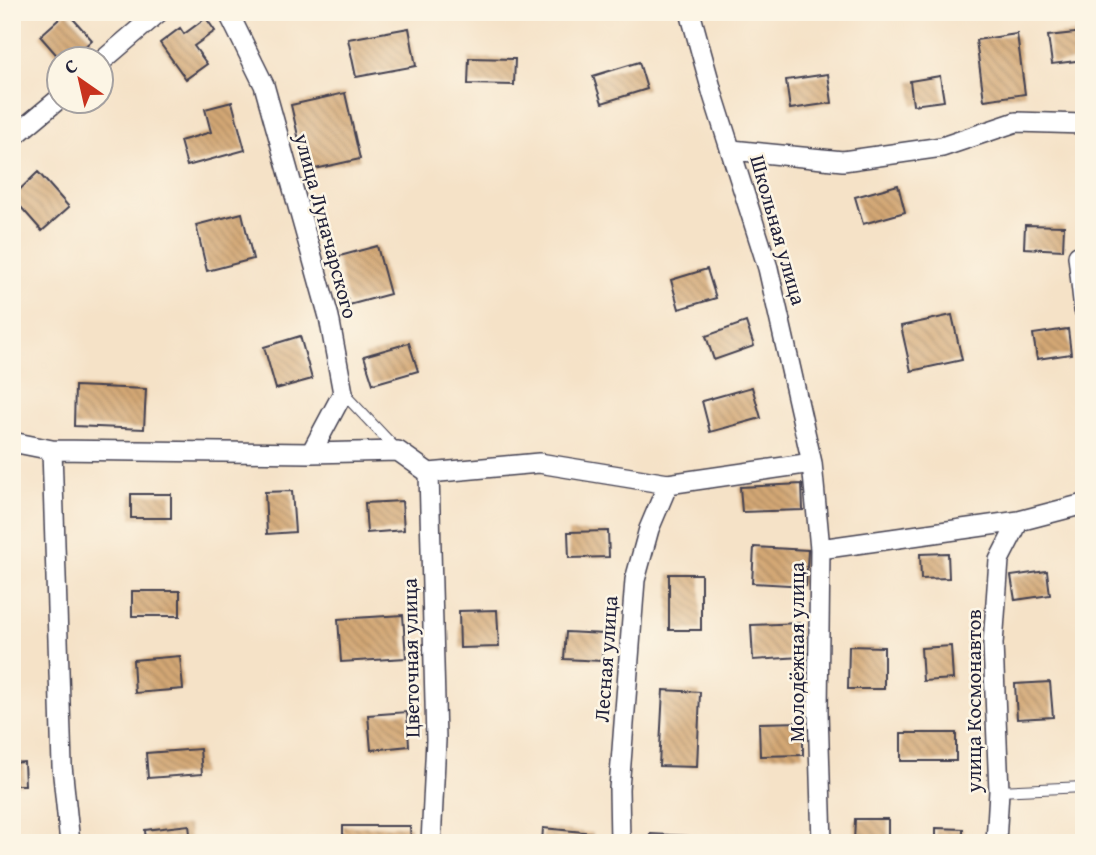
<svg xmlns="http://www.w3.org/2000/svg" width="1096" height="855" viewBox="0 0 1096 855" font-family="'Gentium Book Plus',serif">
<defs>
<pattern id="building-back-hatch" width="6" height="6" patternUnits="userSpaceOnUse" patternTransform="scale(1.75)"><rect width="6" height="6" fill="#d3a775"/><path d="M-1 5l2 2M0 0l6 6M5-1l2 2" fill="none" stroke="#ab8861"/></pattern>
</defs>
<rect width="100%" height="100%" fill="#fcf5e5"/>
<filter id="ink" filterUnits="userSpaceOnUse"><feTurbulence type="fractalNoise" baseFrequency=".0143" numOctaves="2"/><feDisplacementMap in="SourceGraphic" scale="14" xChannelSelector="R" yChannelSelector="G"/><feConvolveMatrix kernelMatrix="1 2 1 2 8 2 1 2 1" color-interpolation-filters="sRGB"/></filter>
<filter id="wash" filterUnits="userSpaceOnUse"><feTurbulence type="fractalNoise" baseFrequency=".00686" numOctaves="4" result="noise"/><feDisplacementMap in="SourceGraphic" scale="28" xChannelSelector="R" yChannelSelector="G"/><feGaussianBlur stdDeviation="1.57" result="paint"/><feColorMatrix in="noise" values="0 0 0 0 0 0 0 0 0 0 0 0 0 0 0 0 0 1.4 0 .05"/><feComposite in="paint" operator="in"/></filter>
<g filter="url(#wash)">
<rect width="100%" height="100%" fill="#f5e2c7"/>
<g id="blocks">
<path fill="url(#building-back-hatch)" d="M67 12 92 40 70 60H61L40 36Z
M206 18 215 31 194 46 207 64 186 79 160 43 180 28 184 34Z
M409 28 416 66 356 77 348 39Z
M1084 32V60L1052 64 1048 36Z
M1017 34 1025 94 984 100 976 40Z
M469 58 515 59 514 85 468 84Z
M639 62 647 89 602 103 593 76Z
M828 74 832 103 790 109 786 80Z
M940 76 944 101 913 105 910 81Z
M345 93 360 159 306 171 291 105Z
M232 102 245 150 187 166 180 141 211 132 205 109Z
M38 172 69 207 42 231 12 197Z
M898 185 905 212 863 224 855 197Z
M242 213 253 259 207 271 196 225Z
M1025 225 1064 226 1063 250 1024 248Z
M377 246 390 294 349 305 336 257Z
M707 269 716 298 679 309 671 280Z
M952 315 962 360 911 371 901 326Z
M746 322 754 346 714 360 706 336Z
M1068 329 1071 354 1037 359 1033 334Z
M300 336 312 379 276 389 264 347Z
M409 343 418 371 373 384 364 356Z
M75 386 146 389 144 429 74 426Z
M752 387 761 418 710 432 702 401Z
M802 484 803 510 742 512 740 487Z
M292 491 295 532 267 534 265 492Z
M131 494H171V518H131Z
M402 501 404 530 367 533 365 503Z
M608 531 609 557 569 558 568 532Z
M754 547 808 550 806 586 752 583Z
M948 553 949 578 921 579 920 554Z
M1047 571 1050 595 1015 600 1011 576Z
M669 574H701V630H669Z
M132 591H180V616H132Z
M497 610 499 647 460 648 459 611Z
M403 615 406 658 341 662 338 619Z
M800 623 801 657 753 660 751 625Z
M566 632 604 634 602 661 564 659Z
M849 646 884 647V689H848Z
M951 646 953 679 923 681 921 648Z
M180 656 183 689 135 693 133 660Z
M1050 682 1053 717 1017 719 1015 684Z
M663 690 700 692 697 767 659 766Z
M407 712 409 746 371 750 368 715Z
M803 722V755L760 756 759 723Z
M901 733H956V761H901Z
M200 749 202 774 148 778 146 753Z
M24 762 25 785H12V763Z
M855 819H888V843H854Z
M189 825 191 843H146L145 830Z
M343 826H410L411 843H343Z
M543 828 593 833 592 843H542Z
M936 828 963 829V843H936Z
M650 834 689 836V843H649Z
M799 838V843H768L767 839Z"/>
</g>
</g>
<g filter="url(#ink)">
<use href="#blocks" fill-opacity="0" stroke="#423f50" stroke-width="2"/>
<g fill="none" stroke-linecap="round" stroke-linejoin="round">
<defs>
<path id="service" d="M343 393 398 451
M999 791 1084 787"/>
<path id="minor" d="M228 12 264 85 329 317 343 393 311 453
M690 12 713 95 768 268 812 463 820 549 818 711 822 843
M102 61 159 12
M12 138 60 98
M732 150 843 161 942 147 1016 122 1084 124
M1078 256 1084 310
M12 442 52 450 311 453 398 451 429 473 539 463 668 484 812 463
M52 450 62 766 70 843
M429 473 436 740 431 843
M820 549 1019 521 1084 504
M620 843 619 789 635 580 649 529 668 484
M996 843 999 791 993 644 999 560 1019 521"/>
</defs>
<use href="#service" stroke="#423f50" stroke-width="12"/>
<use href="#minor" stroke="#423f50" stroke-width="22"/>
<use href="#service" stroke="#fff" stroke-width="10"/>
<use href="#minor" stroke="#fff" stroke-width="19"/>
</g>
</g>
<g text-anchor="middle" stroke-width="5" stroke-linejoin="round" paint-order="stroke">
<g font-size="21" fill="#22223b" stroke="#fcf5e5">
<text transform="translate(326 226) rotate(75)" y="7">улица Луначарского</text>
<text transform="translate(778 230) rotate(74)" y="7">Школьная улица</text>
<text transform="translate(797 652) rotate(-90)" y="7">Молодёжная улица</text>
<text transform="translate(411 658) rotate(-91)" y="7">Цветочная улица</text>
<text transform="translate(606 659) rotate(-86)" y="7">Лесная улица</text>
<text transform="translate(974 701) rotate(-90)" y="7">улица Космонавтов</text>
</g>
</g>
<rect width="1096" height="855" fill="none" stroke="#fcf5e5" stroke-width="42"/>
<g transform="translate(80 80) rotate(326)"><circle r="33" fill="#fcf5e5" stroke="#a5a1a1" stroke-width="2"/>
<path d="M0-5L12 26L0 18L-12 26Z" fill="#c8321e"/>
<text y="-10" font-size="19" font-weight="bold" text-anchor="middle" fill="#22223b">С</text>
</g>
</svg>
